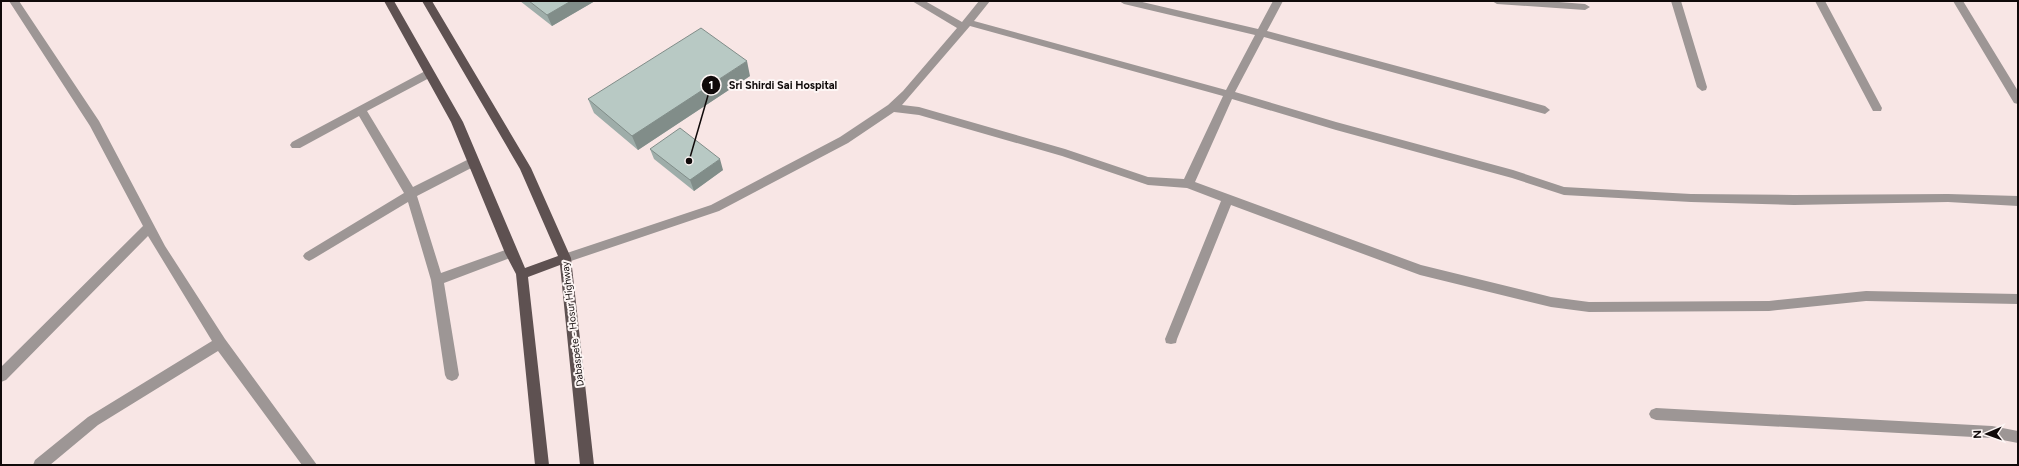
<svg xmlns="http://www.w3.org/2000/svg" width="2019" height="466" viewBox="0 0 2019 466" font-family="Figtree,sans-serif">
<rect width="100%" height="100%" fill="#f8e6e5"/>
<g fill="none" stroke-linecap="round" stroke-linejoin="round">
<path fill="#9d9695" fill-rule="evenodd" d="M9 1H19L99 121 165 246 225 339 317 465H302L218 351 98 425 50 465H33L35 460 88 417 212 341 148 236 6 380 1 382V367L143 226 90 126Z
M912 1H925L962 22 979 1H990L974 21 1226 90 1255 35 1124 4 1119 1H1138L1258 29 1273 1H1283L1267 31 1545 106 1550 110 1545 114 1264 37 1235 92 1336 122 1513 170 1564 187 1691 194 1794 195 1948 194 2018 196V206L1948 202 1794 205 1691 202 1564 195 1512 178 1336 130 1232 99 1195 182 1421 265 1551 297 1589 302 1769 301 1866 291 2018 294V304L1866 301 1769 311 1589 312 1551 307 1420 275 1231 205 1177 339 1176 343 1171 344 1166 343 1165 339 1221 201 1187 188 1148 185 1062 156 919 115 894 112 848 143 719 211 565 263 561 261 559 258 561 255 711 205 840 137 888 105 903 91 957 28ZM970 26 1223 96 1184 179 1148 177 1065 149 919 107 902 105Z
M1492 1H1546L1585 4 1590 7 1585 10 1497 4Z
M1671 1H1681L1707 87 1706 90 1702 91 1697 87Z
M1815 1H1825L1882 108 1881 111H1873Z
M1953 1H1963L2018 91V104L2014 103Z
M429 69 434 73 433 76 367 111 413 187 469 159H477L479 162 477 165 417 196 441 273 511 248 515 250 517 253 515 256 444 283 459 375 457 379 452 381 447 379 445 375 431 280 408 202 313 259 309 261 305 259 303 256 305 253 404 193 359 116 300 148H292L290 145 292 142Z
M1656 408 1992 426 2018 431V443L1992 438 1656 420 1651 418 1649 414 1651 410Z"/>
<path fill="#5e5151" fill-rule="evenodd" d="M384 1H394L463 122 525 268 558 256 520 169 422 1H432L531 168 571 258 594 465H580L560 265 528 277 549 465H535L516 274 505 253 451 122Z"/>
</g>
<path fill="#9eada9" d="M520 1H595L552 26Z
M750 76 638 150 594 113 588 99Z
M650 149 723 170 694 191 654 159Z"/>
<path fill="#818d89" d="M571 1H595L552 26 547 15Z
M747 61 750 76 638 150 632 136Z
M720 159 723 170 694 191 690 180Z"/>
<path fill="#b8c9c4" stroke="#818d89" d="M529 1H571L547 15Z
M701 28 747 61 632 136 588 99Z
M680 128 720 159 690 180 650 149Z"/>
<g text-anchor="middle" stroke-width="4" stroke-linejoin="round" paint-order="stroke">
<g font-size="10" fill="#100a0a" stroke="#fdf6f5">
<text transform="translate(572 324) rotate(-97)" y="4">Dabaspete - Hosur Highway</text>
</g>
</g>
<path fill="none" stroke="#100a0a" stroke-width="1.5" d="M689 161L711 85"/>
<g fill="#100a0a" stroke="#fdf6f5" stroke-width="1.5">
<circle cx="689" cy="161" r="4"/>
<circle cx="711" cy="85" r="10"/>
</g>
<g font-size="12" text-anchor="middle" font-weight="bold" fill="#fff">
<text x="711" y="89">1</text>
</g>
<g font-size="11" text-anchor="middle" font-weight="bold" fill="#100a0a" stroke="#fdf6f5" stroke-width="4" stroke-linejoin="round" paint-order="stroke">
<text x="783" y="89">Sri Shirdi Sai Hospital</text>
</g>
<rect width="2019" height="466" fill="none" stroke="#100a0a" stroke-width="4"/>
<g transform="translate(1987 434) rotate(268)" stroke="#fdf6f5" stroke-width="3" paint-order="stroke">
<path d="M0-3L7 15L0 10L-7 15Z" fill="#100a0a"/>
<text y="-6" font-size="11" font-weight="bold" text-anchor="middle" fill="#100a0a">N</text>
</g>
</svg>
